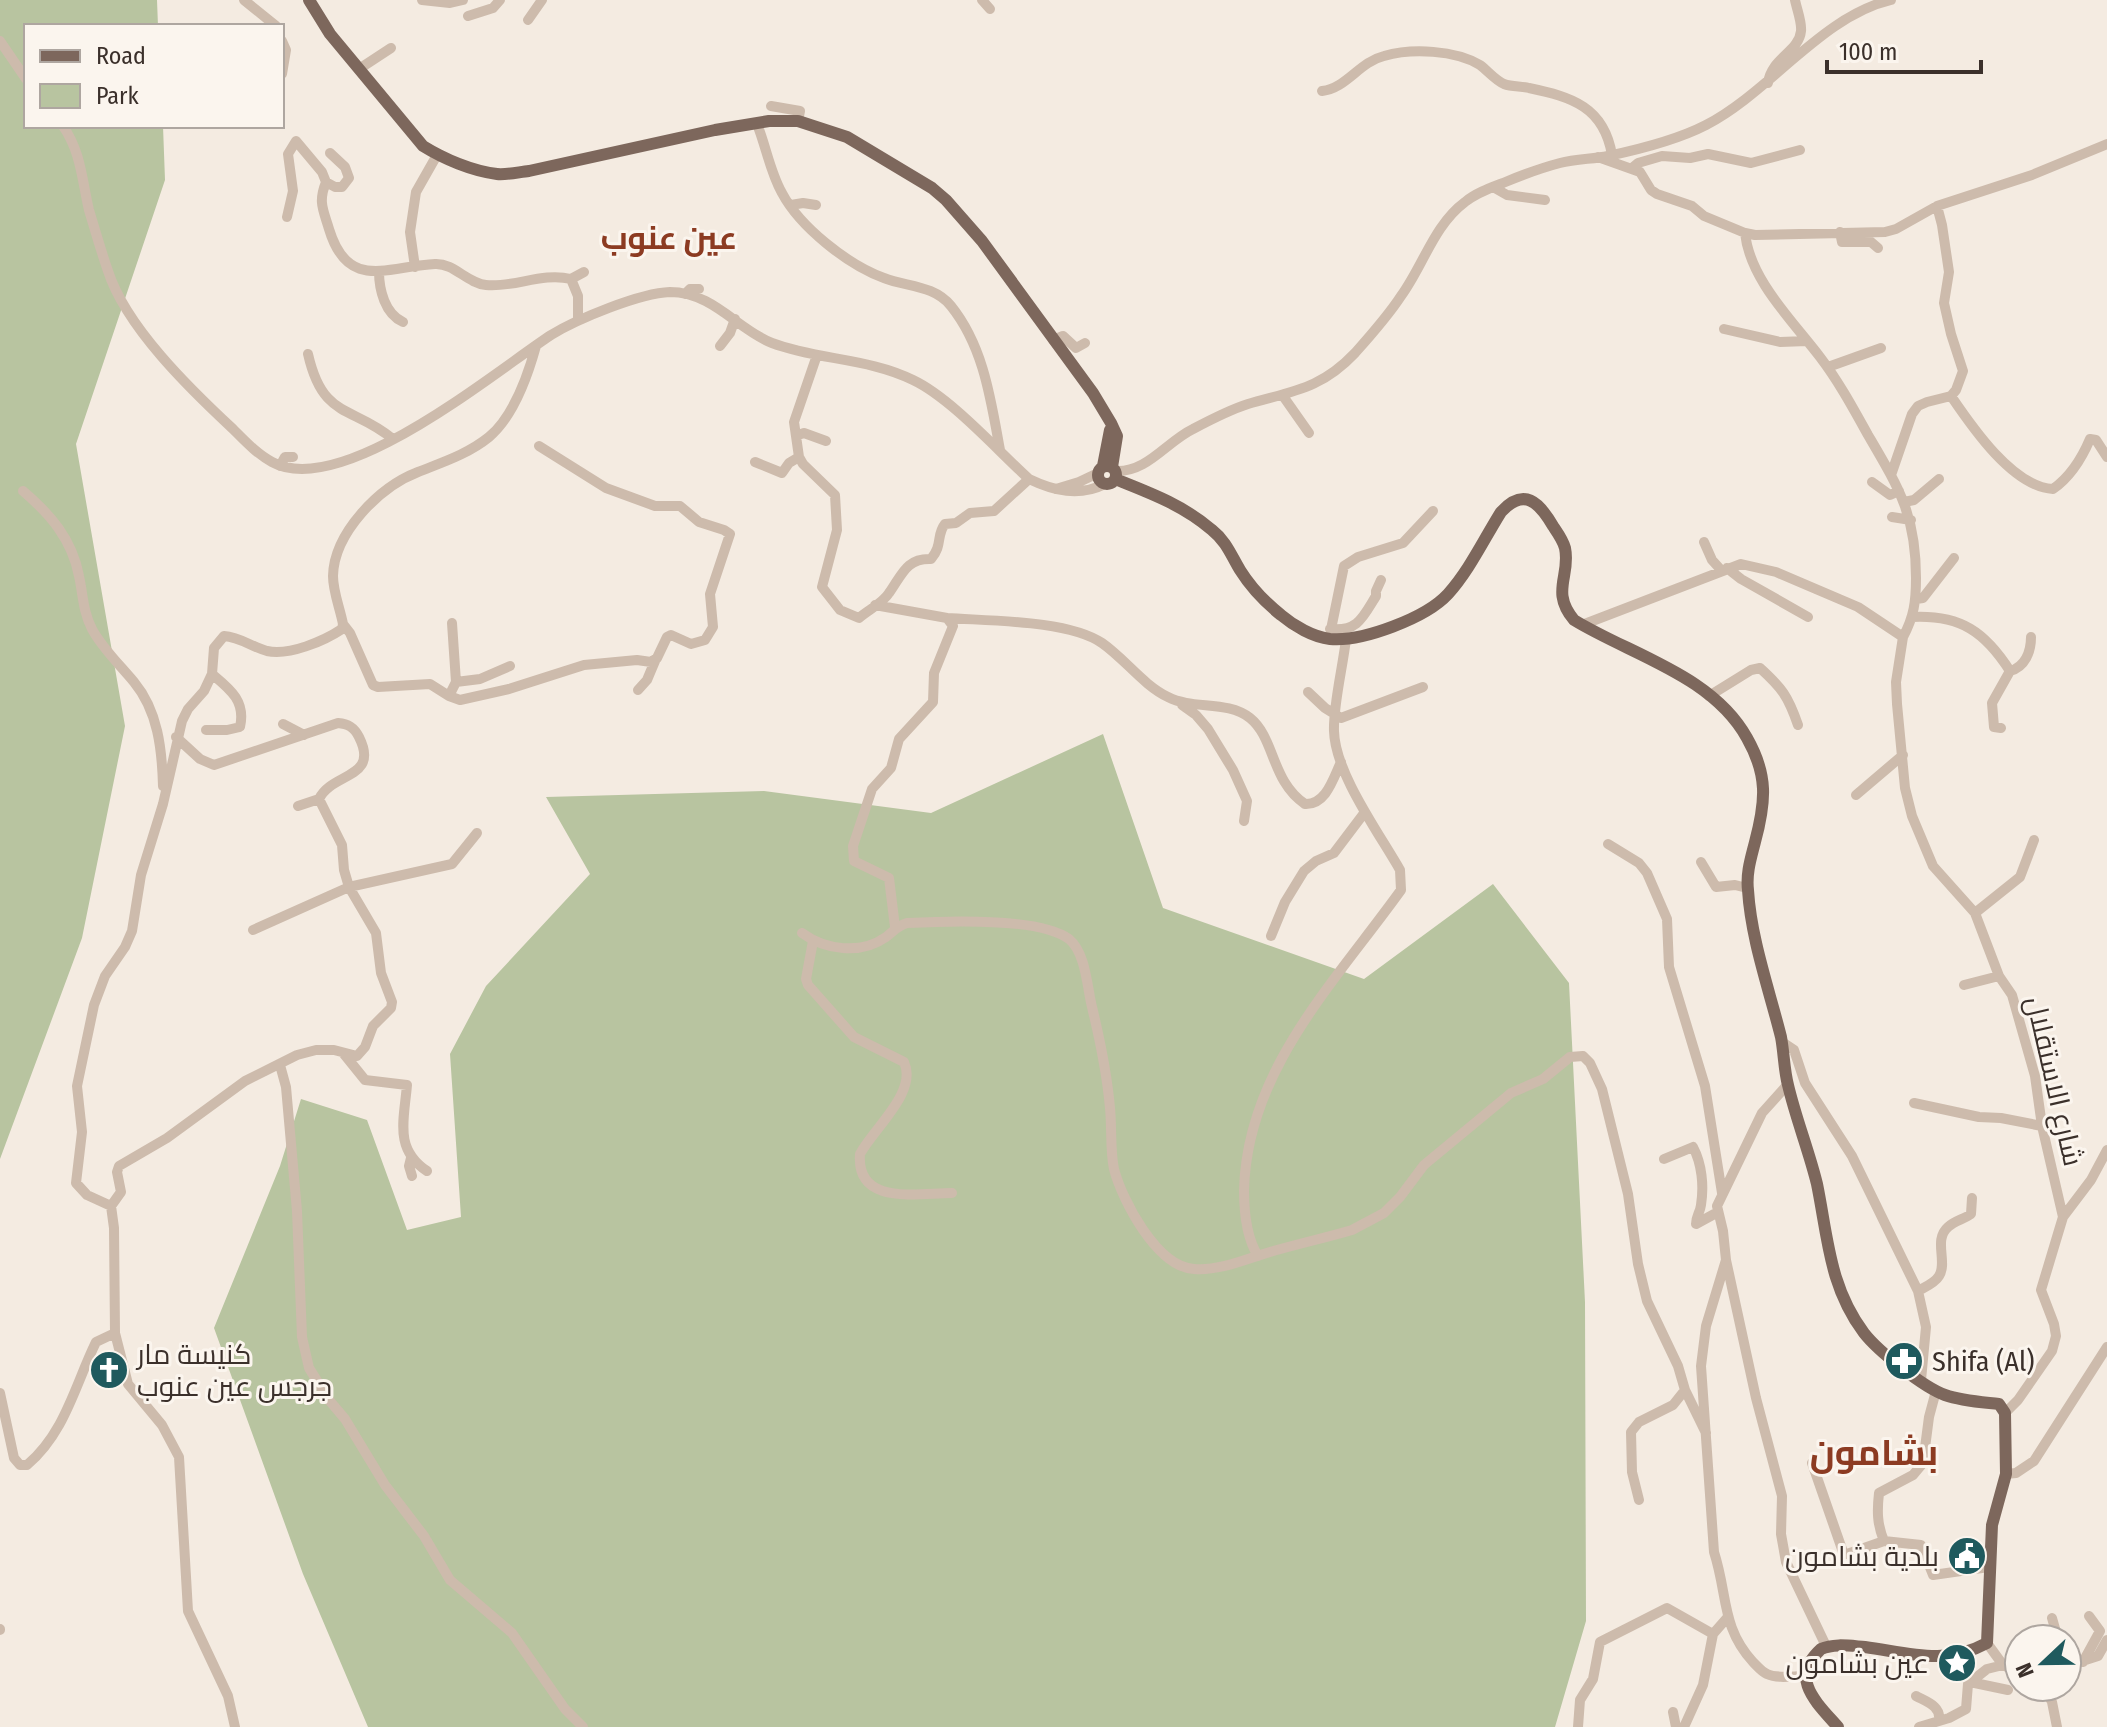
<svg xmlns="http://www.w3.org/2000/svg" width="2107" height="1727" viewBox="0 0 2107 1727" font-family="'Fira Sans Condensed',Cairo,sans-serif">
<rect width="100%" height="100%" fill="#f4ebe1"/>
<path fill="#b8c4a0" d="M0 0H157L158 26H26V126H163L165 180 76 444 125 726 82 938 0 1159Z
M1103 734 1163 908 1364 979 1493 884 1569 983 1585 1302 1586 1621 1555 1727H368L303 1574 214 1328 280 1166 301 1099 367 1120 407 1230 461 1217 450 1054 486 986 590 874 546 797 764 791 931 813Z"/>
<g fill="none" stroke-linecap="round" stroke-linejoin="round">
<path stroke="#cdbbac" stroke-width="10" d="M244 0 276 26
M422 0 450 3 463 0
M982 0 990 9
M468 16 493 8 500 0
M528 20 542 0
M0 41 26 79
M282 41 286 50 282 74
M359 69 391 48
M1768 83C1771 58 1799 52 1801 31 1802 22 1797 10 1795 0
M1322 91C1347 88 1359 62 1384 56 1412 48 1455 50 1480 65 1488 71 1495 80 1504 84 1512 87 1521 86 1529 88 1572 97 1604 107 1612 155
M771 106 800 111 798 121
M757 124C766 146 770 172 782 193 800 227 848 265 884 278 907 287 934 285 951 306 984 347 991 401 1000 450
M63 126C81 152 82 180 89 210 95 230 101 251 108 271 126 327 190 389 233 429 245 441 257 454 272 462 341 500 493 373 551 335 577 319 640 293 670 292 713 292 738 330 772 343 817 360 869 358 913 380 951 398 997 450 1029 479 1054 491 1079 497 1105 484
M1598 157 1640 172 1651 190 1657 194 1692 206 1704 216 1745 233C1750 280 1792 320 1820 357 1839 382 1853 408 1868 435 1899 488 1916 515 1916 578 1916 601 1914 617 1903 637
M1632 168 1638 163 1662 156 1690 158 1708 154 1751 163 1800 150
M326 182 335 187H342L349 178 345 167 330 153
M1493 187 1507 195 1545 200
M791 205 803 203 816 205
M287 217 293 191 288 154 296 141 322 172 326 182C318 202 323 209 329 229 348 292 388 266 435 264 454 263 467 283 486 285 514 288 542 272 571 279L578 296V320
M1840 232 1842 242H1871L1878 248
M1745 233 1755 235 1885 232 1896 229 1937 206 2032 175 2107 144
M415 267 410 232 416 192 437 155
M379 271C379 290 385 314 403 322
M571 279 584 272
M685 294 690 289H699
M1724 329 1780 342 1807 341
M1053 340 1063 336 1076 348 1085 343
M720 346 730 333 735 319
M308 354C323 420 352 405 393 439
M817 355 794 422 799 457 803 464 835 495 837 530 822 587 840 610 859 618C868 610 883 603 889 593 902 575 906 558 931 559 943 545 936 535 945 524L956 523 970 513 994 511 1029 479
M1828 367 1881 348
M1283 396 1309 433
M1951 396C1972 427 2013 487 2053 489 2070 477 2082 458 2090 439L2096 440 2107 457
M798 435 804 433 826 441
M755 462 782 473 789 463 799 457
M280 466 285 457H293
M1115 471C1147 473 1166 442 1193 429 1210 420 1229 410 1248 404 1293 391 1321 389 1355 353 1371 335 1388 316 1401 296 1423 266 1434 225 1465 202 1476 193 1490 188 1503 183 1522 175 1541 168 1560 163 1576 159 1593 159 1608 156 1641 149 1677 140 1706 125 1770 92 1822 16 1891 0
M1891 475 1912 414 1918 406 1927 402 1951 396 1956 390 1963 371 1951 334 1944 303 1949 272 1942 225 1937 206
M1872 482 1890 495 1899 491
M1056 489 1079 482 1098 473
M23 491C50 514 72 539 79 576 83 594 83 612 92 629 102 648 120 665 134 682 158 711 162 749 163 786
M1904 502 1914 500 1939 479
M1892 517 1911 520
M1704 542 1712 560 1721 570
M1727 568 1741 579 1808 617
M1916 599 1923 598 1954 558
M875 605 947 618 953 626 934 673 933 702 899 739 891 768 872 789 853 846 854 861 889 878 895 927
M1913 617C1961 615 1985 632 2010 671L1992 703 1994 727 2001 728
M947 618C990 621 1068 620 1102 643 1125 659 1143 685 1168 697 1193 710 1227 700 1250 718 1275 738 1271 781 1305 804 1326 805 1333 779 1341 762
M452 623 456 682
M343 624 350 633 373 685 378 687 430 684 449 696 460 700 509 689 584 665 637 660 651 662 657 658 667 637 671 635 691 644 705 640 713 627 710 594 730 534 724 530 699 522 680 506H655L606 488 539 446
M1582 625 1741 564 1776 572 1858 607 1903 637 1896 682 1897 704 1905 788 1912 816 1933 866 1975 913 1999 976 2012 995 2035 1076 2042 1126 2063 1217 2041 1290 2054 1324 2056 1336 2052 1351 2018 1400 2005 1413
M1330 629C1358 632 1363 617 1376 596V591L1381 580
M1329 639 1344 566 1358 557 1403 543 1433 511
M2010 671C2025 667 2031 652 2031 637
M638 690 647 680 655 661
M1308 692 1325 708 1341 718 1423 687
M449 696 456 682 480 679 510 666
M1709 696 1751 670 1760 668C1782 688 1788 696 1798 725
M1182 705 1196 715 1208 729 1233 770 1247 801 1244 821
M283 724 304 735
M206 730H227L240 727C246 701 230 689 212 674
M1856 795 1903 755
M298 806 319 799
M1608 844 1639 863 1647 873 1667 919 1669 967 1705 1086 1722 1193
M1701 862 1716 887 1735 885 1747 888
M1975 913 2020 877 2034 840
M253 930 349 887 452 864 477 833
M802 933C825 950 861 955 886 937 894 931 897 926 907 923 945 921 1039 917 1069 939 1086 953 1087 987 1092 1007 1100 1040 1107 1074 1110 1108 1112 1128 1110 1150 1114 1169 1122 1200 1157 1267 1194 1269 1220 1271 1246 1259 1270 1252 1297 1244 1325 1238 1352 1230L1384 1213 1400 1197 1424 1165 1511 1093 1543 1079 1570 1057 1583 1056 1590 1063 1602 1089 1628 1194 1638 1264 1647 1301 1678 1366 1685 1390 1706 1433
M1271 936 1285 902 1304 871 1316 861 1334 853 1365 812
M813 941 806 979 808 985 854 1037 904 1062C918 1092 874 1128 860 1154 856 1206 917 1193 952 1193
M1964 985 1999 976
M1782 1042 1794 1050 1805 1083 1852 1156 1918 1291 1926 1327 1921 1380
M344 1054 365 1080 407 1085C404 1120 394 1149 427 1171
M280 1065 286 1087 297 1211 302 1337 309 1368 329 1400 345 1419 385 1485 424 1536 450 1580 512 1633 565 1709 583 1727
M1788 1084 1762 1113 1717 1206 1723 1231 1726 1260 1756 1398 1782 1496 1781 1534 1786 1562 1826 1646
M1914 1103 1979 1117 2001 1118 2042 1126
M411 1158 409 1166 412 1176
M1664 1159 1693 1147C1702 1164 1704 1186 1701 1205 1700 1213 1696 1216 1696 1224L1718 1212
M111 1206 121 1192 117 1172 119 1166 167 1138 245 1081 297 1055 316 1050H334L357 1056 365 1047 373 1026 391 1008 392 1002 381 973 376 933 349 887 344 870 342 845 319 799C332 772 380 779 359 737 354 727 348 724 338 723L214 765 200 759 176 737
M2063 1217 2091 1180 2107 1150
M1258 1256C1246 1237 1244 1212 1244 1190 1247 1070 1335 982 1401 890L1400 870C1379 833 1335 773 1334 731 1333 706 1343 666 1346 639
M1726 1260 1706 1326 1701 1366 1714 1552C1728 1595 1721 1627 1753 1662 1757 1666 1762 1672 1767 1674 1778 1679 1793 1676 1805 1676
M1918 1291C1925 1287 1935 1283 1939 1276 1948 1262 1933 1240 1948 1227 1954 1221 1964 1219 1971 1214L1972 1198
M1936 1391 1929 1417 1923 1463 1913 1475 1879 1493C1877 1511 1877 1524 1884 1541L1921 1545 1933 1575 1989 1567
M0 1393 14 1458 20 1465H27C65 1433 75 1385 96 1342L115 1333
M1812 1463 1843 1552 1847 1554 1884 1541
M2006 1474 2016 1473 2034 1461 2107 1347
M1639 1500 1632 1472 1631 1432 1639 1422 1673 1405 1685 1390
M2052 1618 2058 1639
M0 1630V1629
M1987 1643 2003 1665 2019 1673
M2083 1662 2100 1631 2089 1616
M2067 1666 2098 1656 2107 1640
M1970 1682 2008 1690
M2044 1687 2052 1702 2057 1727
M1916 1696C1927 1702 1941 1706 1939 1720
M1673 1712 1676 1727
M235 1727 228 1696 188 1611 179 1457 162 1425 128 1384 115 1333 114 1228 111 1206 87 1195 76 1183 82 1132 77 1086 94 1005 105 976 125 947 132 931 141 875 163 804 182 721 188 709 204 691 212 674 214 648 224 636C240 637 252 647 267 651 289 656 324 641 342 629L343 624C340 608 333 592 333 576 334 533 379 487 418 472 443 462 468 454 489 437 513 417 528 375 536 346
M1578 1727 1580 1700 1593 1679 1600 1642 1667 1608 1713 1634
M1684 1727 1703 1685 1713 1634 1727 1618
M1919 1727 1949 1718 1966 1709 1968 1684 1987 1669 2003 1665"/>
<path stroke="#7d675c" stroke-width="12" d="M309 0 330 34 423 146C444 159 472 171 497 174 507 175 519 172 529 171L715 130 769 121H798L847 137 932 188 946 200 982 241 1093 393 1111 423 1117 436 1112 467
M1098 475a9 9 0 1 1 18 0a9 9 0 1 1-18 0Z
M1103 466 1110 430
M1115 479C1150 493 1183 505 1212 530 1226 541 1231 555 1240 570 1250 586 1266 603 1281 615 1294 626 1313 637 1330 639 1362 642 1426 618 1448 594 1469 571 1484 539 1501 512 1524 487 1539 502 1553 526 1557 532 1563 540 1565 548 1571 576 1550 591 1574 620 1631 655 1712 675 1747 738 1768 775 1766 801 1755 842 1751 858 1746 873 1748 890 1751 939 1769 989 1781 1037 1784 1053 1784 1070 1788 1085 1796 1119 1809 1151 1817 1184 1828 1238 1829 1286 1864 1333 1878 1351 1923 1387 1945 1395 1962 1401 1981 1402 1999 1404L2005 1413 2006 1474 1992 1525 1987 1643C1945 1666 1909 1653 1865 1647 1851 1646 1834 1643 1821 1649 1789 1678 1815 1701 1838 1727"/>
</g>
<defs>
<symbol id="pharmacy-disc" viewBox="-11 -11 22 22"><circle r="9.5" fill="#1f5a5e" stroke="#fbf5ee"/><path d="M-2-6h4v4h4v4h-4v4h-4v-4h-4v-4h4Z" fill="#fff"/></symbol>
<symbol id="church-disc" viewBox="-11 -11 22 22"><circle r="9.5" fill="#1f5a5e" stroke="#fbf5ee"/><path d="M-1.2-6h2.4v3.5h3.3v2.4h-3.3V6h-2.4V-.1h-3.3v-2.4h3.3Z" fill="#fff"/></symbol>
<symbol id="civic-disc" viewBox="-11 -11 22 22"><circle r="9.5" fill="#1f5a5e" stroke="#fbf5ee"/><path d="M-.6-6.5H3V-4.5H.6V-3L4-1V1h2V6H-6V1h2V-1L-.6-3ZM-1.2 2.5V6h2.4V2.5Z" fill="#fff"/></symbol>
<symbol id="sight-disc" viewBox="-11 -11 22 22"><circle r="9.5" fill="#1f5a5e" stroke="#fbf5ee"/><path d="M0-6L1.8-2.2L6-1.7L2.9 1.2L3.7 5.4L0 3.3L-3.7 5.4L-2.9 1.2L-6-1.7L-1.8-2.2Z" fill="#fff"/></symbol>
</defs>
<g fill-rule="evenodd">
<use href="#pharmacy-disc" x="1882" y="1339" width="44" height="44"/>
<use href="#church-disc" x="87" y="1348" width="44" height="44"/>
<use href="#civic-disc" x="1945" y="1534" width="44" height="44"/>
<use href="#sight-disc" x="1935" y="1641" width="44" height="44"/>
</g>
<g text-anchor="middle" stroke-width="6" stroke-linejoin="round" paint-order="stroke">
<g font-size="28" fill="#3b302b" stroke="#fbf5ee">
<text transform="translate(2055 1081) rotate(77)" y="10">شارع الاستقلال</text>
</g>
<g font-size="28" fill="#3b302b" stroke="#fbf5ee" text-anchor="start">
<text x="137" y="1364">كنيسة مار<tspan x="137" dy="32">جرجس عين عنوب</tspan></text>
<text x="1932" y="1371">Shifa (Al)</text>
<text x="1939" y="1566" text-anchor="end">بلدية بشامون</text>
<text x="1929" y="1673" text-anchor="end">عين بشامون</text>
</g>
<g font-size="32" font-weight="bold" fill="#8c3b22" stroke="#fbf5ee">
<text x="669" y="249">عين عنوب</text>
</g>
<g font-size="36" font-weight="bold" fill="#8c3b22" stroke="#fbf5ee">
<text x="1874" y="1465">بشامون</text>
</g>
</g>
<rect x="24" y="24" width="260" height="104" fill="#fbf5ee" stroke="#aea6a0" stroke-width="2"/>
<rect x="40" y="50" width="40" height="12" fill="#7d675c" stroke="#aea6a0" stroke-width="2"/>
<text x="96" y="64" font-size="24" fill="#3b302b">Road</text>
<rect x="40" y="84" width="40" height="24" fill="#b8c4a0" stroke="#aea6a0" stroke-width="2"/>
<text x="96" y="104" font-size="24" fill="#3b302b">Park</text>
<g transform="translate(2043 1663) rotate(248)"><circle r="38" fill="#fbf5ee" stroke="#aea6a0" stroke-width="2"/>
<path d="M0-6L14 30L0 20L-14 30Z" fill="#1f5a5e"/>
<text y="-12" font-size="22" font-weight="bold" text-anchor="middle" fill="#3b302b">N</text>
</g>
<path d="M1827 60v12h154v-12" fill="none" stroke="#3b302b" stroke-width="4"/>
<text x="1839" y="60" font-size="24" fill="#3b302b" stroke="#fbf5ee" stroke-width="6" paint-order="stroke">100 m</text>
</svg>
